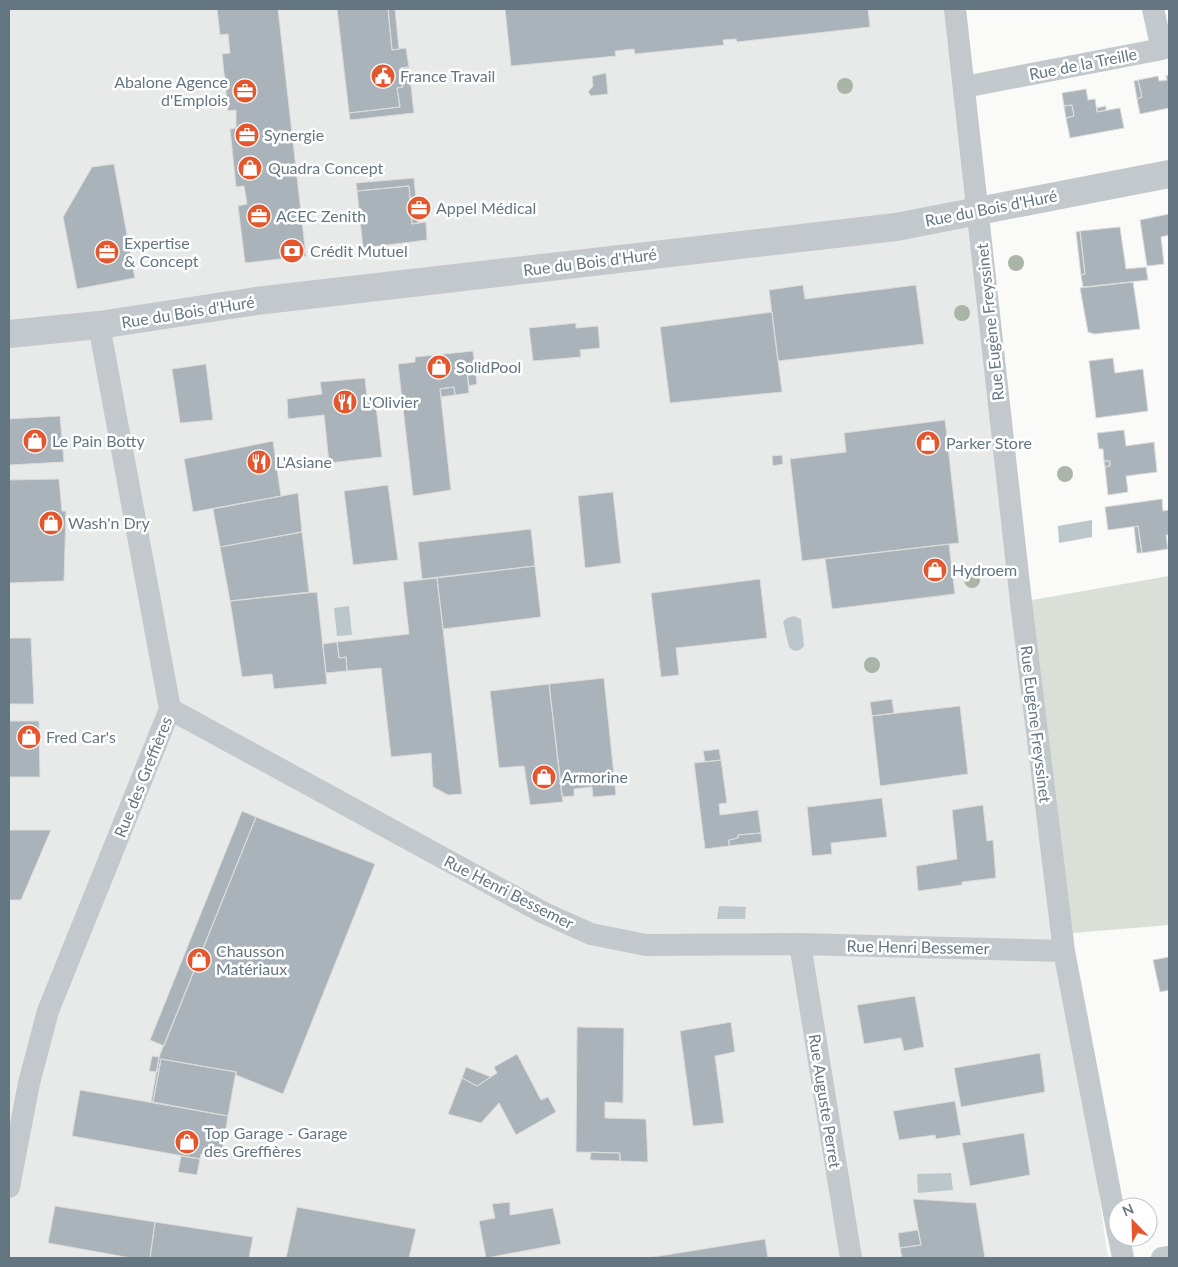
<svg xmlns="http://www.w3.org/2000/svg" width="1178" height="1267" viewBox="0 0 1178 1267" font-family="Lato,sans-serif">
<rect width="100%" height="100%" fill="#fafaf8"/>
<path fill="#e8e9e9" d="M9 9H955L1062 934 1108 1258H9Z"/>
<path fill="#dadfd7" d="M1169 576V925L1062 934 1021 602Z"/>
<path fill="#bbc7cb" d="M1092 520V537L1059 543 1058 526Z
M349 606 352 635 337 636 334 608Z
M794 616 801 619 804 646 800 650 794 651 789 647 783 622 787 618Z
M719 906 746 907 745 919H717Z
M951 1173 953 1190 918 1193 917 1174Z"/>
<path fill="#aab3b9" stroke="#dcdcda" d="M217 9H278L306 256 245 263 238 206 247 204 244 186 236 187 230 129 236 128V110L228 111 222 54 230 53 228 34 220 35Z
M337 9H388L392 50 406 48 409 67 401 68 403 87 397 88 400 107 349 113Z
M388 9H395L399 49 392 50Z
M505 9H868L870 27 737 42 736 39 723 40 724 45 635 54 634 49 615 51 616 56 511 66Z
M409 67 414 113 350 120 349 113 400 107 397 88 403 87 401 68Z
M606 73 608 94 591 96 588 92 593 86 592 76Z
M1169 75V108L1140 114 1137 99 1142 97 1138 80 1158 76 1159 81 1167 80 1166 76Z
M1138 80 1142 97 1137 99 1134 81Z
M1086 89 1088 100 1095 99 1097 112 1120 108 1124 128 1070 138 1066 118 1074 116 1072 105 1064 106 1062 93Z
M1072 105 1074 116 1066 118 1064 106Z
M1106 106V110L1097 112V108Z
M114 164 135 278 77 289 63 217 92 167Z
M414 178 418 223 412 224 409 186 357 191 356 183Z
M409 186 412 224 426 222 427 240 363 248 357 191Z
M1169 214V235L1161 237 1164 264 1147 266 1140 220Z
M1120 227 1126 269 1146 267 1148 280 1083 287 1081 275 1085 274 1080 231Z
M1080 231 1085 274 1081 275 1076 232Z
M1133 282 1140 329 1094 334 1088 332 1080 288Z
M803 285 805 299 916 285 924 344 778 361 769 290Z
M772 312 782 392 670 403 660 327Z
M576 323V328L598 326 600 348 580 350 581 357 533 361 529 328Z
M473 351 475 368 467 370 469 393 455 395 454 387 440 389 451 490 413 496 398 364 415 362V357Z
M1113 358 1115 373 1143 369 1148 411 1096 418 1089 361Z
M206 364 213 420 180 423 172 369Z
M475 368 477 384 469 386 467 370Z
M365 378 367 397H375L382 457 329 463 324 415 288 419 287 399 322 394 320 382Z
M454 387 455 395 441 397 440 389Z
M60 416 64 462 9 465V419Z
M945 420 959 543 802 561 790 459 846 452 844 433Z
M1124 430 1126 446 1154 442 1157 472 1126 476 1128 492 1108 495 1105 467 1110 466V461H1104L1103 449H1099L1097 433Z
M273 441 281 496 193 512 184 459Z
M782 455 783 464 773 466 772 456Z
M1104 461H1110V466L1105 467Z
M59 479 62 511H66L64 581 9 583V480Z
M388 485 398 560 353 565 344 491Z
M613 492 621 563 585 568 578 496Z
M298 493 302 532 220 547 213 509Z
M1162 499 1163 511 1169 510V535H1166L1168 549 1142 553 1138 526 1108 530 1105 507Z
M1138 526 1142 553H1137L1134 527Z
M531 529 535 566 422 579 418 542Z
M302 532 309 592 230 601 220 547Z
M949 544 955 594 832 609 825 559Z
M535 566 541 617 443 629 437 578Z
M437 578 443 629 462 794 448 795 433 787 431 753 391 757 381 668 347 671 346 657 339 658 337 642 409 634 403 582Z
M760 579 767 638 676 648 679 675 661 677 651 593Z
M317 592 327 684 274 689 272 674 242 677 230 601Z
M9 638H31L34 704H9Z
M337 642 339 658 346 657 347 671 326 673 323 644Z
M604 678 616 795 593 797 592 787 574 789V796L562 797 549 684Z
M549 684 563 802 530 805 524 766 499 768 490 691Z
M892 699 894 713 872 716 870 702Z
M960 706 968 774 880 786 872 716Z
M9 721H39L40 777H9Z
M719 749 721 760 705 762 703 751Z
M721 760 727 803 719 804 720 815 758 810 761 833 738 835V838L729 840V846L705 849 694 763Z
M882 798 887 837 831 843 832 854 812 856 807 807Z
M983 805 987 841 993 840 996 878 962 882V885L918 891 916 866 957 859 952 810Z
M242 811 256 817 164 1046 150 1040Z
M256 817 375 864 283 1094 236 1075V1072L161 1059 153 1102H151L159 1057Z
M9 830H51L21 900H9Z
M761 833 762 842 729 846V840L738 838V835Z
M1169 957V990L1160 992 1153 960Z
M915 996 924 1047 904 1051 901 1038 864 1044 857 1005Z
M731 1022 735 1052 715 1056 724 1123 693 1126 680 1031Z
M577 1027 624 1028 623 1103 605 1102V1118L646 1119 648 1162 620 1161V1153L576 1152Z
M1040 1053 1045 1092 961 1107 954 1068Z
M517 1054 541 1100 548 1097 556 1112 516 1135 499 1103 481 1123 448 1114 462 1078 477 1086 497 1073 494 1067Z
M152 1056 159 1057 157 1072 149 1071Z
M161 1059 236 1072 228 1116 153 1102Z
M466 1067 491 1077 477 1086 462 1078Z
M80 1090 228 1116 221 1158 201 1154 200 1159 72 1136Z
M955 1101 961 1135 936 1139 935 1135 899 1140 893 1111Z
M1024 1133 1030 1175 970 1186 962 1143Z
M591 1152 620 1153V1161L590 1160Z
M181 1156 200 1159 197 1175 178 1172Z
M913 1199 976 1203 985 1258H902L900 1248 921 1245Z
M510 1202V1215L553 1208 561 1244 486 1258 479 1221 495 1218 492 1204Z
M55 1206 155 1222 150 1258H131L48 1243Z
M297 1207 416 1229 409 1258H286Z
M155 1222 253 1237 249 1258H150Z
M918 1230 921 1245 900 1248 898 1233Z
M765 1239 768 1258H647Z"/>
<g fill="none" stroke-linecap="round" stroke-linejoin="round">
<path stroke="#c3c8cc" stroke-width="22" d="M955 9 1021 602 1064 951 1118 1234
M964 87 1162 49 1153 9
M170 709 544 913 591 934 646 945 800 944 1064 951
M800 944 851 1258
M9 1187 29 1083 48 1011 170 709 99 325
M1119 1237 1123 1258
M1162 1258 1169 1257"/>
<path stroke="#c3c8cc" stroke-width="28" d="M9 334 99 325 256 301 896 227 1169 174"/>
</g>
<g fill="#aab4a7">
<circle cx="845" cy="86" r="8"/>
<circle cx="1016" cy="263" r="8"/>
<circle cx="962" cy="313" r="8"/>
<circle cx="1065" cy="474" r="8"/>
<circle cx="972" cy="580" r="8"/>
<circle cx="872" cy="665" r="8"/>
</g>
<defs>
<symbol id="civic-disc" viewBox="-11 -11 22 22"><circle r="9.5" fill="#e4572e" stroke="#fff"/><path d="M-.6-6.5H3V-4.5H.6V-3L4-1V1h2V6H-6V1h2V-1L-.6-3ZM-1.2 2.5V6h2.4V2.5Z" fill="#fff"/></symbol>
<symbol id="office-disc" viewBox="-11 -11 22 22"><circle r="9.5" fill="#e4572e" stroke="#fff"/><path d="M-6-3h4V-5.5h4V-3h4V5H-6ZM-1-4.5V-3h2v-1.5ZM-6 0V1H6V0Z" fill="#fff"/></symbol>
<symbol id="shop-disc" viewBox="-11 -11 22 22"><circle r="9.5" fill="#e4572e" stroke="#fff"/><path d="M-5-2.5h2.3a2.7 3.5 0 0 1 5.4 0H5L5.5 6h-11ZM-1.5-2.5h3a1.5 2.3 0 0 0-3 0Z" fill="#fff"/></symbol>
<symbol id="bank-disc" viewBox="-11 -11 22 22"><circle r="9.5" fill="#e4572e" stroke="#fff"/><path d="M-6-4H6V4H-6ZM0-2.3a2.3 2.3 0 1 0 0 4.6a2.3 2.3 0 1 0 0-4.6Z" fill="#fff"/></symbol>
<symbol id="restaurant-disc" viewBox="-11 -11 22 22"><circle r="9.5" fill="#e4572e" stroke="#fff"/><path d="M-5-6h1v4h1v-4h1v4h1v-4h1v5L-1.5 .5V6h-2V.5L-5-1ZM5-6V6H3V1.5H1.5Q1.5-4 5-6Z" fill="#fff"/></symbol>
</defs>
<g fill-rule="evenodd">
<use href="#civic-disc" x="369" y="62" width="28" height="28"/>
<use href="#office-disc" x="231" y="77" width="28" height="28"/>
<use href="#office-disc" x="233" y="121" width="28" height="28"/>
<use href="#shop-disc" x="236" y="154" width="28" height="28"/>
<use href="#office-disc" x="405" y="194" width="28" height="28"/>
<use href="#office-disc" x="245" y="202" width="28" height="28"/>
<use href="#bank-disc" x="278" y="237" width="28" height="28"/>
<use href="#office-disc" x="93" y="238" width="28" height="28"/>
<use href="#shop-disc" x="425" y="353" width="28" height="28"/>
<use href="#restaurant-disc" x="331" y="388" width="28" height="28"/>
<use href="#shop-disc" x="21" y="427" width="28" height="28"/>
<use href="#shop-disc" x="914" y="429" width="28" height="28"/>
<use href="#restaurant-disc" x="245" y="448" width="28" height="28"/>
<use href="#shop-disc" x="37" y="509" width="28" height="28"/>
<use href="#shop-disc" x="921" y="556" width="28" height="28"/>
<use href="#shop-disc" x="15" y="723" width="28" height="28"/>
<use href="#shop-disc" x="530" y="763" width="28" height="28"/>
<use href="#shop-disc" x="185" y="946" width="28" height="28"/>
<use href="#shop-disc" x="173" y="1128" width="28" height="28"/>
</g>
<g text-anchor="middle" stroke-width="5" stroke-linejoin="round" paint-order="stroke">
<g font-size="16" fill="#657683" stroke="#fff">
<text transform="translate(1083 64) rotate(-11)" y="6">Rue de la Treille</text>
<text transform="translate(991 208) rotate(-11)" y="6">Rue du Bois d'Huré</text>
<text transform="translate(590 262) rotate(-7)" y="6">Rue du Bois d'Huré</text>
<text transform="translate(188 312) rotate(-9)" y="6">Rue du Bois d'Huré</text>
<text transform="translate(990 322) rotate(-96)" y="6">Rue Eugène Freyssinet</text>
<text transform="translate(1036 724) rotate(83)" y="6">Rue Eugène Freyssinet</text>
<text transform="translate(143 777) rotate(-68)" y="6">Rue des Greffières</text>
<text transform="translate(509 892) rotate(27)" y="6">Rue Henri Bessemer</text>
<text transform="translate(918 947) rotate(1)" y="6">Rue Henri Bessemer</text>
<text transform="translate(825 1101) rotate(81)" y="6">Rue Auguste Perret</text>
</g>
<g font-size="16" fill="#657683" stroke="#fff" text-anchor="start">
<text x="400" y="82">France Travail</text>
<text x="228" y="88" text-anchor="end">Abalone Agence<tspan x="228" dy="18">d'Emplois</tspan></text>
<text x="264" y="141">Synergie</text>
<text x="268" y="174">Quadra Concept</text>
<text x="436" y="214">Appel Médical</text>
<text x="276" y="222">ACEC Zenith</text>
<text x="124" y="249">Expertise<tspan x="124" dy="18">&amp; Concept</tspan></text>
<text x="310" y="257">Crédit Mutuel</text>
<text x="456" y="373">SolidPool</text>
<text x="362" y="408">L'Olivier</text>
<text x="52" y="447">Le Pain Botty</text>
<text x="946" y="449">Parker Store</text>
<text x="276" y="468">L'Asiane</text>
<text x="68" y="529">Wash'n Dry</text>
<text x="952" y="576">Hydroem</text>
<text x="46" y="743">Fred Car's</text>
<text x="562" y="783">Armorine</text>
<text x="216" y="957">Chausson<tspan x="216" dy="18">Matériaux</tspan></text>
<text x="204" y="1139">Top Garage - Garage<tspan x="204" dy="18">des Greffières</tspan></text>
</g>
</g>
<rect width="1178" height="1267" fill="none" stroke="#657683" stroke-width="20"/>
<g transform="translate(1133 1222) rotate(337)"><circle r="24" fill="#ffffff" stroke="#c1c8cd"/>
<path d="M0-4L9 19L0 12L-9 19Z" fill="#e4572e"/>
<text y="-8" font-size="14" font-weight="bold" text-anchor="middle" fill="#657683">N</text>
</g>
</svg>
